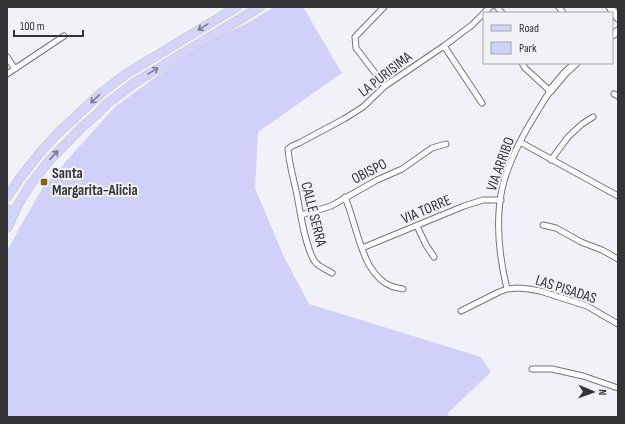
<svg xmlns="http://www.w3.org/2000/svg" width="625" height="424" viewBox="0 0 625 424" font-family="'Sofia Sans Condensed',sans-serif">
<rect width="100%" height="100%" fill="#f1f2f7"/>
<path fill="#cfd1fa" d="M274 7H303L342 73 258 132 255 188 283 255 309 304 481 357 491 372 448 413 449 417H7V251L20 227 43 187 86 139 115 107 161 73 219 36 246 24Z"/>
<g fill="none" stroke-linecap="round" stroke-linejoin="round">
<defs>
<path id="street" d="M384 7 355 37 356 48 385 86
M497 7 502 13
M559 7 563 13
M444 46 482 103
M7 57 15 69
M7 74 64 36
M614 94 618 96
M520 142 618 196
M551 160 568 137 582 124 593 117
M345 197C354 219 358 244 369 265 374 273 382 283 391 286 395 288 400 288 403 289
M301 215 318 210 331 206 377 180 402 169 432 148 446 144
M543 225 556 228 581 242 602 250 618 259
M417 226 426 245 434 257
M362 248 464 206 483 200H501
M332 273C327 270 320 267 316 263 306 252 300 211 297 195 294 180 289 164 288 149L292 146 299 143 344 119 363 107 385 86 444 46 472 25 490 7
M507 289C499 256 495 223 502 189 510 154 531 121 550 91L525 68 522 63
M461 311 499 292 507 289 517 288 529 289 540 291 587 306 618 324
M532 369H552L583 376 618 388"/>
<path id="secondary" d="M610 7 618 18
M612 35 618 31
M550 91 565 73 576 63"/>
<path id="primary" d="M7 197 20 178 39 154 56 135 101 93 126 74 237 7
M7 209 14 213
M7 228 18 205 30 185 48 162 82 127 96 115 108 103 133 84 152 72 260 7"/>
</defs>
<use href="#street" stroke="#74757a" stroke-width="7"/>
<use href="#secondary" stroke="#74757a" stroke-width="9"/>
<use href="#primary" stroke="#cececf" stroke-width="10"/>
<use href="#street" stroke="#fff" stroke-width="5"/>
<use href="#secondary" stroke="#fff" stroke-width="7"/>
<use href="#primary" stroke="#d3d4fe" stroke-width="8"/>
</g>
<defs><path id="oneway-shaft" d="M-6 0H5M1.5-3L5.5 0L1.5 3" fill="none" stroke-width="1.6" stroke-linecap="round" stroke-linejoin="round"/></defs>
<g stroke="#7b7b90">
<use href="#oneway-shaft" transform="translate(203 27) rotate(149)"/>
<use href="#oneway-shaft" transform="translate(153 71) rotate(-32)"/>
<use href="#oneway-shaft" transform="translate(95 99) rotate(136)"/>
<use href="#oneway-shaft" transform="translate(54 155) rotate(-47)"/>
</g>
<rect fill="#8e5e09" stroke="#f1f2f7" stroke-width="1.5" x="40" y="178" width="8" height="8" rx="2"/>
<g text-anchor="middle" stroke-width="4" stroke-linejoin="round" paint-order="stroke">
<g font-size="15" fill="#333336" stroke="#f1f2f7">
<text transform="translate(385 74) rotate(-38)" y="5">LA PURISIMA</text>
<text transform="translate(500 164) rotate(-70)" y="5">VIA ARRIBO</text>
<text transform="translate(369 171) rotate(-27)" y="5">OBISPO</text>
<text transform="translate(426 209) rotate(-23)" y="5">VIA TORRE</text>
<text transform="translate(314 214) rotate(76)" y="5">CALLE SERRA</text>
<text transform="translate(566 289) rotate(18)" y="5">LAS PISADAS</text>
</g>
<g font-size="15" font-weight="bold" fill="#333336" stroke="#f1f2f7" text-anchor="start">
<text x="52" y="178">Santa<tspan x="52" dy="17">Margarita-Alicia</tspan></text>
</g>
</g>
<rect width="625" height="424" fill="none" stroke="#333336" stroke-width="16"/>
<rect x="483" y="12" width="130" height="52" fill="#f1f2f7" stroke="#a5a6aa"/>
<rect x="491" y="25" width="20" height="6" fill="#d3d4fe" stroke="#a5a6aa"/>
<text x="519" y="32" font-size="12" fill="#333336">Road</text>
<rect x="491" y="42" width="20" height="12" fill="#cfd1fa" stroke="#a5a6aa"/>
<text x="519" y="52" font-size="12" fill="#333336">Park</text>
<g transform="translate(593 392) rotate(92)" stroke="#f1f2f7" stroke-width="3" paint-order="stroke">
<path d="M0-3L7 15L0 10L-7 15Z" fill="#333336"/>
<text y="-6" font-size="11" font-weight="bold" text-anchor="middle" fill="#333336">N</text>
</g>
<path d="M14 30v6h69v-6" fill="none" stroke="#333336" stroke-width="2"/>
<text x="20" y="30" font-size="12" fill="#333336" stroke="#f1f2f7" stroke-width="3" paint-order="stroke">100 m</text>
</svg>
